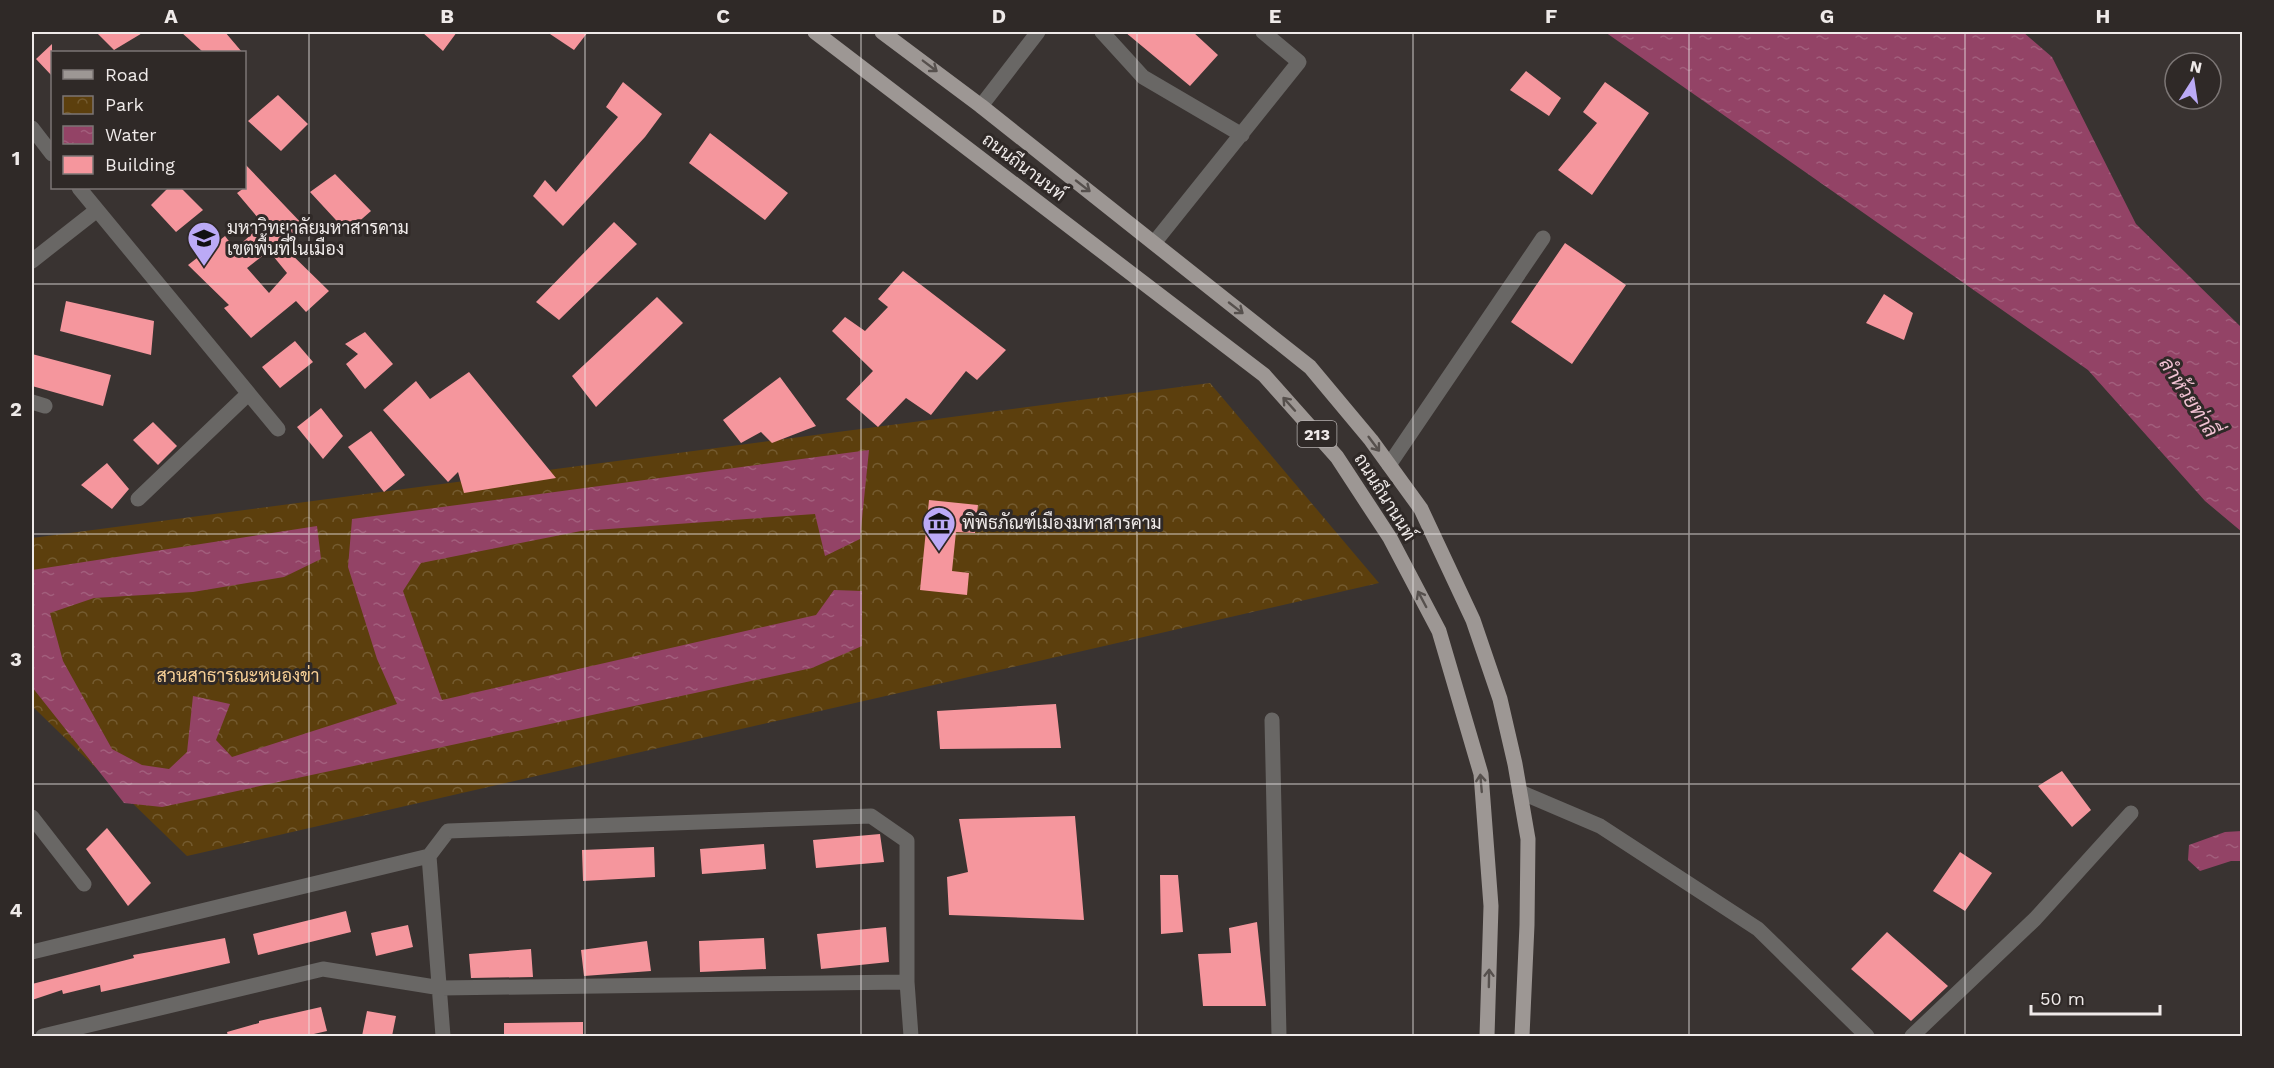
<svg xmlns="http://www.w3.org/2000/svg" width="2274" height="1068" viewBox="0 0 2274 1068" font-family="'Work Sans',Sarabun,sans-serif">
<defs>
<pattern id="park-crowns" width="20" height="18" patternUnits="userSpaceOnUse" patternTransform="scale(1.5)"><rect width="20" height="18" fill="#5c3f0d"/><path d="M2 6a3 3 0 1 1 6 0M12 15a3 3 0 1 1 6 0" fill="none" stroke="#745b30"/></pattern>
<pattern id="water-ripples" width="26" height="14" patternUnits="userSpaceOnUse" patternTransform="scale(1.5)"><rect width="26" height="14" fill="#934366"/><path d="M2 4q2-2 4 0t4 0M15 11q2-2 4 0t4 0" fill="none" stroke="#a25e7c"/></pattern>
</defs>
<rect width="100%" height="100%" fill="#393331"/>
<path fill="url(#park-crowns)" d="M1210 383 1379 583 187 856 32 706V538Z"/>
<path fill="url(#water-ripples)" d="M1605 32H2023L2052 57 2136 224 2242 328V532L2205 501 2088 370Z
M869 450 860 539 825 556 815 514 581 531 421 563 403 591 442 700 816 615 834 590 862 591V646L812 668 162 807 124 803 32 687V570L317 526 321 559 284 577 193 592 94 598 50 613 63 661 112 749 142 765 169 769 187 752 193 696 230 704 216 740 232 757 397 704 377 659 348 567 352 519Z
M2242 831V861H2231L2200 871 2188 860 2189 845 2225 832Z"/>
<path fill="#f5969d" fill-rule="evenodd" d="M96 32H144L114 50Z
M181 32H225L242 52H203Z
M422 32H457L443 51Z
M547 32H588L574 50Z
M1125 32H1193L1218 55 1190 86Z
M52 44V76L36 59Z
M1526 71 1561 98 1549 116 1510 90Z
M623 82 662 114 645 137 563 226 533 196 545 180 556 192 618 117 606 107Z
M1605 82 1649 113 1592 195 1558 170 1597 123 1583 112Z
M278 95 308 124 281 151 248 121Z
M710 133 788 193 765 220 689 163Z
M244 163 306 228 283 246 329 291 306 312 296 301 251 338 224 308 229 305 188 265 225 236 235 249 254 232 250 227 256 221 262 226 264 225 237 193 244 188ZM269 251 287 273 269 293 247 268Z
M335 174 371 211 347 232 310 192Z
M168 188H181L203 210 176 232 151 205Z
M614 222 637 244 559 320 536 302Z
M1565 243 1626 285 1572 364 1511 322Z
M903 271 1006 350 977 380 966 371 931 415 906 398 878 427 846 399 873 371 832 331 845 317 865 331 888 307 878 299Z
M1884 294 1913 313 1904 340 1866 323Z
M657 297 683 323 596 407 572 376Z
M66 301 154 321 151 355 60 331Z
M365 332 393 364 365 389 346 364 358 354 345 344Z
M295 341 313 362 280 388 262 367Z
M32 354 111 375 103 406 32 386Z
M469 372 556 478 464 493 458 472 448 482 383 410 416 381 430 399Z
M780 377 816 426 772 443 761 432 741 443 723 420Z
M321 408 343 436 323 459 297 427Z
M153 422 177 446 158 465 133 440Z
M371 431 405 475 384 492 348 447Z
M107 463 129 489 112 509 81 485Z
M929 500 978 505 975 533 956 532 952 571 969 573 967 595 920 590Z
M1056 704 1061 748 940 749 937 711Z
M2062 771 2091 810 2072 827 2038 786Z
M1075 816 1084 920 949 915 947 877 968 872 959 819Z
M107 828 151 883 128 906 86 849Z
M880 834 884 862 816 868 813 840Z
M764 844 766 869 702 874 700 849Z
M654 847 655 877 583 881 582 850Z
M1960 852 1992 873 1965 911 1933 891Z
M1160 875H1178L1183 932 1161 934Z
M346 911 351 932 258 955 253 934Z
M1257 922 1266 1006H1203L1198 954 1231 953 1229 928Z
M408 925 413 947 376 956 371 933Z
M886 927 889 962 821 969 817 934Z
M1887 932 1948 986 1911 1021 1851 969Z
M225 938 230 963 101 992 100 985 63 994 62 990 32 1000V984L134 958 133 955Z
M764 938 766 969 700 972 699 941Z
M647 941 651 971 584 976 581 950Z
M531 949 533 977 471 978 469 954Z
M321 1007 327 1031 305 1036H228L227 1032 259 1023V1021Z
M367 1011 396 1016 392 1036H362Z
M583 1022V1036H504V1023Z"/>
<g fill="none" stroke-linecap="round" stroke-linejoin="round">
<path stroke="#696765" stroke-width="15" d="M1102 32 1143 77 1242 135
M981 106 1038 32
M32 128 52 154
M79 188 278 429
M1154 243 1299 62 1263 32
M32 261 97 210
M32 402 45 406
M1389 465 1543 238
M138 499 248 394
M1272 720 1279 1036
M32 817 84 884
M32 952 429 856
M43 1036 323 969 441 988 907 982
M443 1036 429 856 448 831 871 816 907 841V982L911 1036
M1912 1036 2035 919 2131 813"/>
<path stroke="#696765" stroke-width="15" d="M1520 792 1600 826 1758 929 1867 1036"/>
<path stroke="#9d9794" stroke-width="15" d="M815 32 1264 375 1337 457 1390 538 1439 631 1481 774 1491 906 1487 1036
M882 32 981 106 1310 367 1371 440 1421 509 1473 620 1500 699 1515 764 1528 839 1527 925 1522 1036"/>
</g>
<defs><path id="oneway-shaft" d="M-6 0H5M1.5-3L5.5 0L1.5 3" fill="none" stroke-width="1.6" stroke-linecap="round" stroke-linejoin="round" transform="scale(1.5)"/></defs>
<g stroke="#56504d">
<use href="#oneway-shaft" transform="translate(930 66) rotate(37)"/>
<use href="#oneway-shaft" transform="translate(1083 186) rotate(38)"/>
<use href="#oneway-shaft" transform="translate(1236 308) rotate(38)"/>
<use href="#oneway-shaft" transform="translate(1289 404) rotate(-132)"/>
<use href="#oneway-shaft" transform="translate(1374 444) rotate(53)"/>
<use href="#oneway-shaft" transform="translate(1422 599) rotate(-118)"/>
<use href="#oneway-shaft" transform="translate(1481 783) rotate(-95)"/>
<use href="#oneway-shaft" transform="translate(1489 978) rotate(-89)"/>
</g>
<path fill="none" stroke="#efeae9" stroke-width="1.5" stroke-opacity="0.55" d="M309 32V1036M585 32V1036M861 32V1036M1137 32V1036M1413 32V1036M1689 32V1036M1965 32V1036M32 284H2242M32 534H2242M32 784H2242"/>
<defs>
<symbol id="university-pin" viewBox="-11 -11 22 30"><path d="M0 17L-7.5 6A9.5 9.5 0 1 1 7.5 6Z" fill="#bbaaf6" stroke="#2f2927"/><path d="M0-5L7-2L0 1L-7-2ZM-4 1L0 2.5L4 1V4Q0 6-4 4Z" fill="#111"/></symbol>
<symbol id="museum-pin" viewBox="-11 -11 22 30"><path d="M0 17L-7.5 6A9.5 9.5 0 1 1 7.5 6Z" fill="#bbaaf6" stroke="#2f2927"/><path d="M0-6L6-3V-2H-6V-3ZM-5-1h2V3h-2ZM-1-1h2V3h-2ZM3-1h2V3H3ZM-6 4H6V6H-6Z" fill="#111"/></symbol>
</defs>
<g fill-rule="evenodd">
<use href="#university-pin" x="185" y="219" width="38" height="52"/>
<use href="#museum-pin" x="920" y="504" width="38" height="52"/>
</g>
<g text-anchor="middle" stroke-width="6" stroke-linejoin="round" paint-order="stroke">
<rect fill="#2f2927" stroke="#b5b0af" stroke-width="1.5" x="1297.5" y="421" width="39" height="26" rx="4.5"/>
<g font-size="16" font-weight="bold" fill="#efeae9">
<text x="1317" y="440">213</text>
</g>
<g font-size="18" fill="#efeae9" stroke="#2f2927">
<text transform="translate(1024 167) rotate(37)" y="6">ถนนถีนานนท์</text>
<text transform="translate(1385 497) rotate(58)" y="6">ถนนถีนานนท์</text>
</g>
<g font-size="18" fill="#efeae9" stroke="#2f2927" text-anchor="start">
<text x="227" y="234">มหาวิทยาลัยมหาสารคาม<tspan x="227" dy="21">เขตพื้นที่ในเมือง</tspan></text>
<text x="962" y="529">พิพิธภัณฑ์เมืองมหาสารคาม</text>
</g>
<g font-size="18" fill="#f6ce95" stroke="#2f2927">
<text x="238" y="682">สวนสาธารณะหนองข่า</text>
</g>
<g font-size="20" font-style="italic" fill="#f1c2d3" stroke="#2f2927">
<text transform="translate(2189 397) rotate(57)" y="7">ลำห้วยท่าลี่</text>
</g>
</g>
<rect width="2274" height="1068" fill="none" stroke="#2f2927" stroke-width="66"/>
<rect x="51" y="51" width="195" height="138" fill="#2f2927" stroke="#7c7675" stroke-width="1.5"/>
<rect x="63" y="70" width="30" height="9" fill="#9d9794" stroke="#7c7675" stroke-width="1.5"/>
<text x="105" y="81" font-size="18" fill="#efeae9">Road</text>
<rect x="63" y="96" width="30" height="18" fill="url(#park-crowns)" stroke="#7c7675" stroke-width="1.5"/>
<text x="105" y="111" font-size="18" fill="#efeae9">Park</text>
<rect x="63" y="126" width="30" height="18" fill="url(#water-ripples)" stroke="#7c7675" stroke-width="1.5"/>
<text x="105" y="141" font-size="18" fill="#efeae9">Water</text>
<rect x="63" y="156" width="30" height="18" fill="#f5969d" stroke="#7c7675" stroke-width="1.5"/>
<text x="105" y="171" font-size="18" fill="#efeae9">Building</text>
<g transform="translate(2193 81) rotate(12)"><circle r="28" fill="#2f2927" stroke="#7c7675" stroke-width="1.5"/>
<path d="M0-4.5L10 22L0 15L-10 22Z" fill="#bbaaf6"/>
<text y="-9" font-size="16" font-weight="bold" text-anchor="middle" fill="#efeae9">N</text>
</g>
<path d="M2031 1005v9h129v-9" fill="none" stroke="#efeae9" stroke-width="3"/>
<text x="2040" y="1005" font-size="18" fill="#efeae9" stroke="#2f2927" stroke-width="4.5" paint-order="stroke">50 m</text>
<rect x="33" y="33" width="2208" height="1002" fill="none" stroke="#efeae9" stroke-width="2"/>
<g font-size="20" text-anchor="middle" font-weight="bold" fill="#efeae9">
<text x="171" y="23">A</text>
<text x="447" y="23">B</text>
<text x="723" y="23">C</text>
<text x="999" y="23">D</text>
<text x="1275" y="23">E</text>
<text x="1551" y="23">F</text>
<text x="1827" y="23">G</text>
<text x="2103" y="23">H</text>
<text x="16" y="165">1</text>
<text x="16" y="416">2</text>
<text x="16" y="666">3</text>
<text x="16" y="917">4</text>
</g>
</svg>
